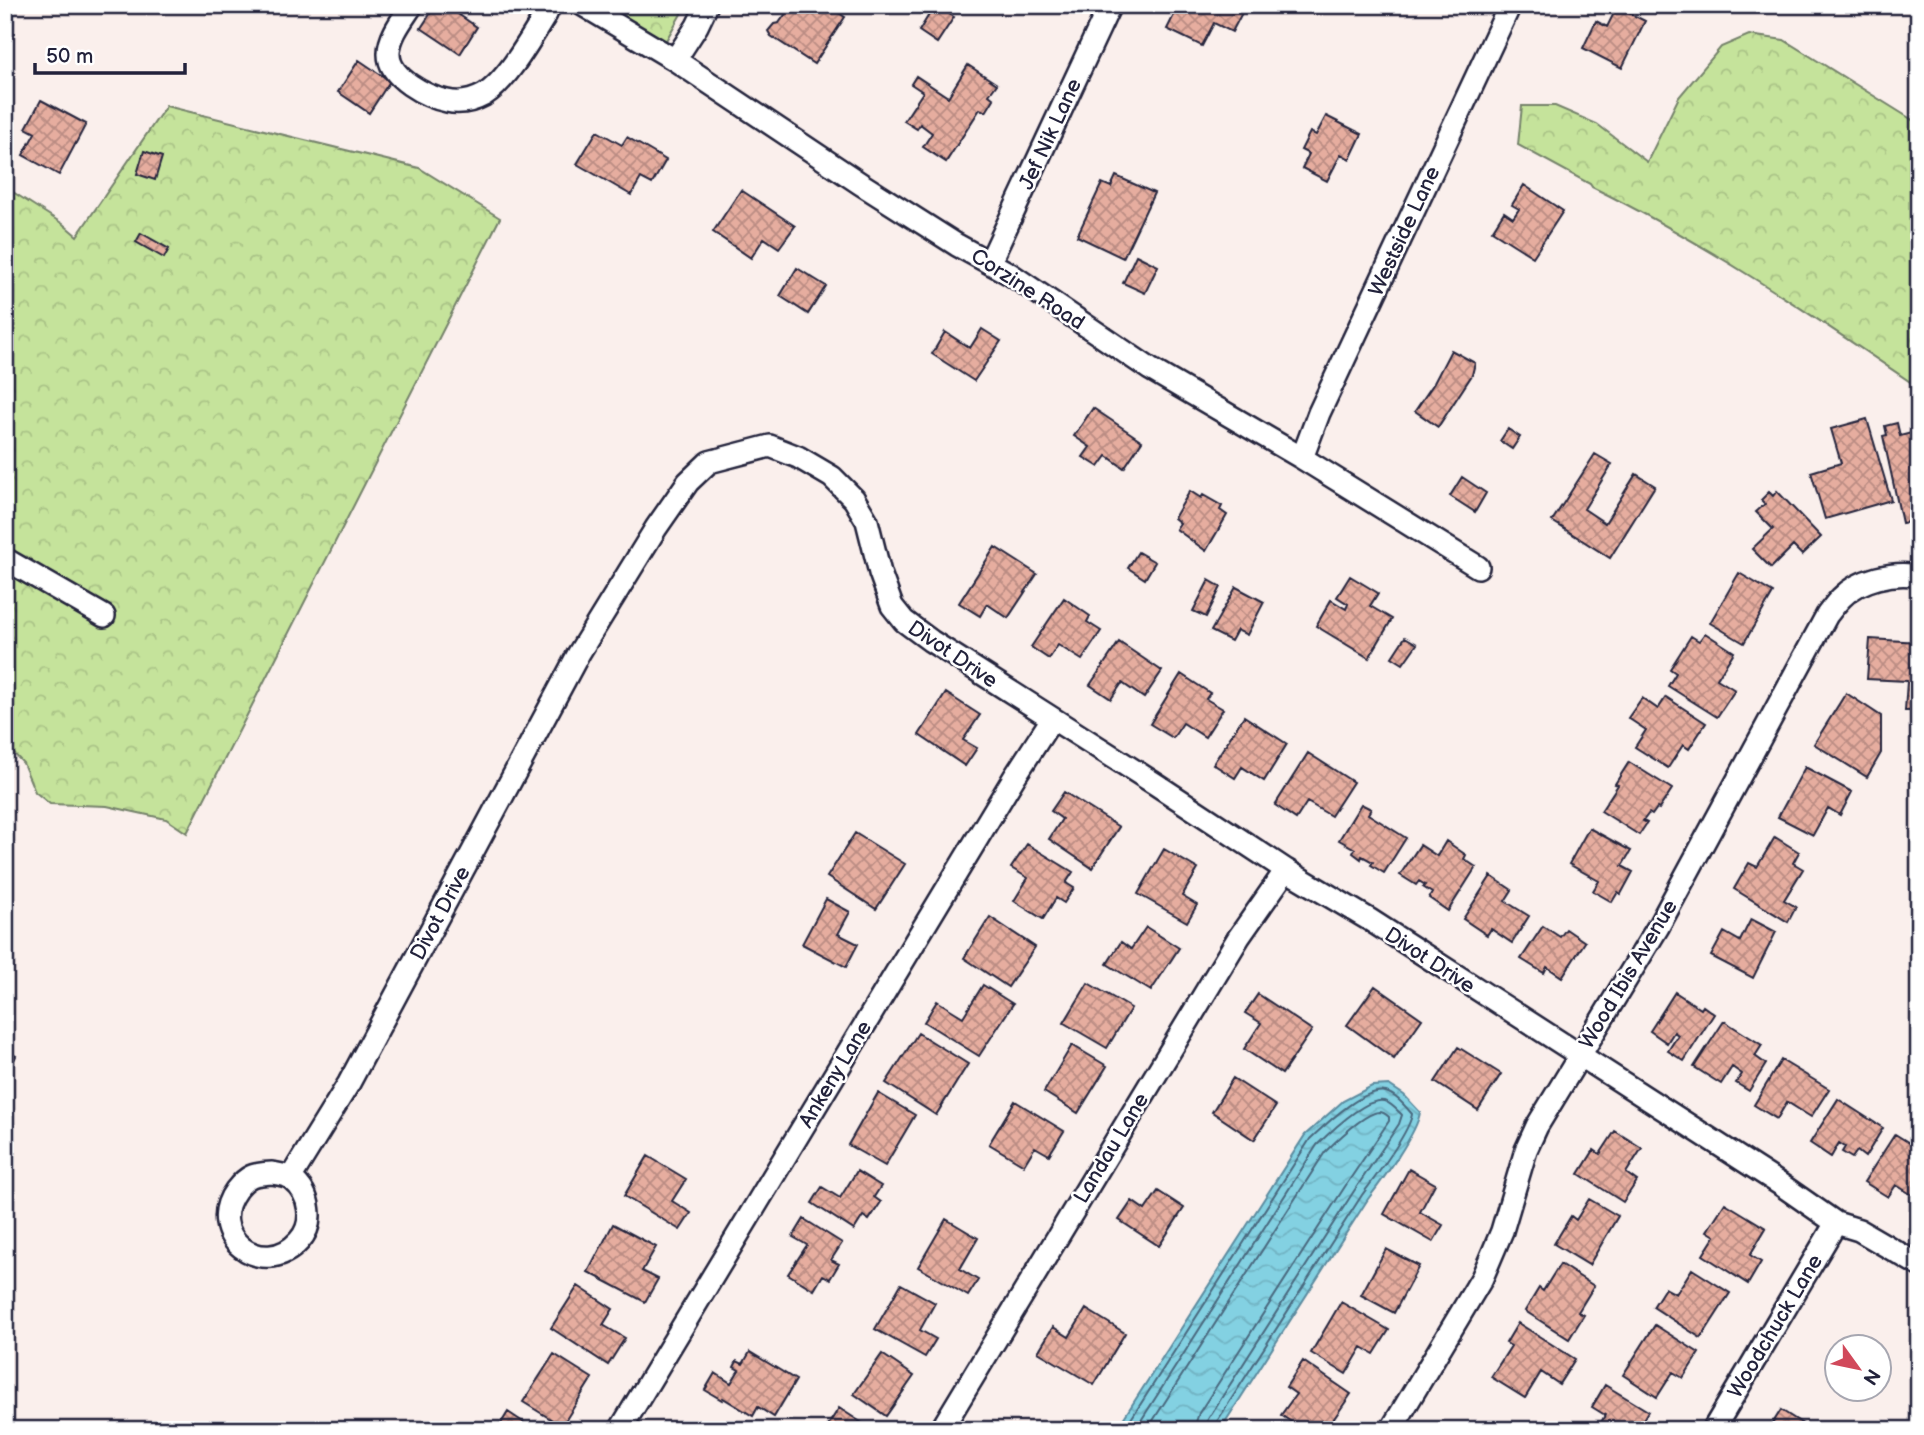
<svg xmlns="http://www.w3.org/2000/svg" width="1924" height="1435" viewBox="0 0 1924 1435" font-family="'Balsamiq Sans',sans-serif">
<defs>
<pattern id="forest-crowns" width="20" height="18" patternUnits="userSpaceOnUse" patternTransform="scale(1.75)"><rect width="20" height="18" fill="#c5e39b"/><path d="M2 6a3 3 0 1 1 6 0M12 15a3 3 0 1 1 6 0" fill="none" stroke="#a9c286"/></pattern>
<pattern id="water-waves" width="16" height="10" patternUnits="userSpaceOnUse" patternTransform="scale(1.75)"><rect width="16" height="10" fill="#83d1e2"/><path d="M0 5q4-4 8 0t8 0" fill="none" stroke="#71b3c3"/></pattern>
<pattern id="building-cross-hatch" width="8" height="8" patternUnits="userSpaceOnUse" patternTransform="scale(1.75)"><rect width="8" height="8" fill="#e6ad9f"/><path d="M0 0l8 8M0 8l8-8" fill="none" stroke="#ba8c83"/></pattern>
</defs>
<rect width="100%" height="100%" fill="#faefec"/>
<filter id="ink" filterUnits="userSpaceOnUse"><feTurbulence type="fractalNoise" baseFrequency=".0143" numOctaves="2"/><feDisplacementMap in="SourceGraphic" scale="14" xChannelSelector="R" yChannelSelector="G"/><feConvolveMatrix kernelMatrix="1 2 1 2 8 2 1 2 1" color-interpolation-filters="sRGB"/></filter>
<g filter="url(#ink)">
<path fill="url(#forest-crowns)" stroke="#74826b" stroke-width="2" d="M604 5H686L664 44Z
M1749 35 1784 40 1919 124V388C1814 316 1706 243 1592 187L1590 184 1518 145 1522 106H1555L1597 124 1647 162 1679 97 1721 47Z
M166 106 419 168 500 218 187 833 166 819 107 806 50 804 35 792 23 763 5 744V187L63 224 77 236Z"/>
<path fill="url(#water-waves)" stroke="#5c8b9f" stroke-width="2" d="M1389 1085 1404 1095 1420 1112C1418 1132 1381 1182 1368 1199L1220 1430H1116L1305 1135 1343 1101 1372 1086Z"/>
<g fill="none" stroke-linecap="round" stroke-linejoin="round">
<path stroke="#49687e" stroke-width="2" d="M1124 1430 1310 1139C1325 1125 1363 1087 1386 1092 1396 1095 1405 1106 1412 1114 1410 1132 1374 1179 1362 1195L1216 1423 1214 1430
M1135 1430 1317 1145C1329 1133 1366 1097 1384 1101 1391 1103 1397 1110 1402 1115L1399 1124 1354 1191 1208 1419 1205 1430
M1147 1430 1325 1152C1336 1141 1364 1113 1379 1112 1383 1112 1386 1114 1389 1117V1121L1346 1185 1199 1413 1196 1422 1195 1430"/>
</g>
<path fill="url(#building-cross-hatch)" stroke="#22223b" stroke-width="2" d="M436 5H460L455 12 477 27 460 54 421 28Z
M783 5H827L845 17 814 64 771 36 768 31 774 24 779 23 789 9Z
M935 5 954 17 937 43 919 31Z
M1179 5H1246L1232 32 1214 23 1202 46 1167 29Z
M1617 7 1645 21 1622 68 1583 48 1596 21 1607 27Z
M359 60 390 81 369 113 338 92Z
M968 65 997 84 989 95 994 99 986 112 980 109 946 162 923 147 932 133 920 124 917 129 904 121 923 92 911 84 916 76 948 97Z
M41 100 86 124 59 175 23 155 35 133 26 128Z
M1326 116 1362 134 1350 159 1341 154 1327 181 1302 168 1309 154 1301 150 1310 132 1316 135Z
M597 131 622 145 627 137 666 160 652 184 641 178 631 195 577 164Z
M144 151 162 157 155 180 137 174Z
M1116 176 1154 193 1123 258 1077 236 1102 183 1111 187Z
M1524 185 1563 211 1533 257 1492 231 1504 212 1513 218 1519 209 1512 205Z
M741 190 795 226 779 248 764 238 751 258 713 232Z
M141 233 169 249 164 258 136 242Z
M1136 255 1158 266 1145 293 1123 283Z
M797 268 826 286 808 314 780 296Z
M982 329 1001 341 974 381 932 354 945 332 970 348Z
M1451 350 1475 363 1472 375 1438 427 1415 411 1434 383Z
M1093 408 1142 441 1124 468 1107 456 1099 467 1083 457 1090 447 1074 436Z
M1867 419 1891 500 1825 519 1811 472 1841 463 1831 429Z
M1897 423 1900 436 1919 431V490L1916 491 1919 502V520L1902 523 1883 436 1887 435 1885 426Z
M1508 429 1520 437 1512 449 1500 441Z
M1595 454 1612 464 1584 509 1605 523 1636 474 1655 486 1610 558 1552 521Z
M1462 477 1486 493 1475 512 1450 496Z
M1190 491 1201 498 1203 495 1222 506 1220 510 1227 515 1206 551 1176 529 1180 523 1174 518Z
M1777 491 1821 537 1802 555 1793 546 1771 568 1752 549 1773 529 1756 512 1765 504 1761 500 1769 492 1773 496Z
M995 547 1037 574 1008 618 987 604 980 616 959 603Z
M1138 552 1155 562 1145 579 1128 568Z
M1739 573 1773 593 1744 643 1710 623Z
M1350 576 1378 593 1370 606 1392 619 1369 658 1316 626 1331 600 1346 609 1348 604 1337 597Z
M1209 580 1221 587 1206 617 1193 611Z
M1236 587 1264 602 1247 635 1237 630 1231 641 1211 631Z
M1064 598 1090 616 1087 622 1101 631 1082 660 1058 645 1049 659 1031 647Z
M1705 633 1734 652 1717 679 1735 690 1717 717 1668 686 1676 673 1670 669 1691 636 1699 641Z
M1405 637 1417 644 1403 664 1392 657Z
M1870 639 1919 642V711H1905L1907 681 1867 679Z
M1119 642 1162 671 1144 698 1122 683 1111 699 1090 685Z
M1181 674 1210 693 1206 699 1223 709 1205 737 1183 723 1173 738 1150 724Z
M946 693 980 715 963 740 977 748 965 766 919 735Z
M1846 693 1881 716V753L1867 777 1814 744Z
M1666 697 1706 723 1689 749 1683 745 1668 768 1635 747 1646 730 1628 718 1642 698 1658 709Z
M1244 716 1287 744 1264 781 1242 767 1235 778 1213 764Z
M1308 753 1353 782 1331 816 1307 802 1296 819 1275 805Z
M1629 762 1672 789 1659 809 1657 808 1652 815 1649 813 1643 821 1647 823 1639 835 1601 811 1618 785 1615 784Z
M1805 767 1852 792 1840 815 1828 808 1813 835 1778 817Z
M1064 792 1119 827 1092 868 1049 839 1062 819 1051 811Z
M1361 804 1371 809 1368 814 1406 838 1384 873 1371 865 1373 862 1362 856 1361 859 1353 853 1355 849 1339 840Z
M1589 828 1631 851 1622 866 1633 872 1621 894 1618 892 1612 902 1593 891 1599 881 1569 864Z
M855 833 905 864 876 909 827 877Z
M1775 837 1799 852 1793 863 1803 869 1784 900 1796 907 1788 922 1734 889 1749 863 1757 867Z
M1446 841 1466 855 1464 859 1476 867 1448 911 1429 898 1432 893 1423 887 1425 885 1419 881 1416 885 1400 875 1420 845 1437 856Z
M1027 844 1073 872 1066 883 1074 888 1064 903 1056 898 1043 919 1014 901 1028 878 1011 868Z
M1164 849 1198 869 1182 896 1197 905 1187 922 1138 894Z
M1491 876 1512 890 1505 901 1529 916 1512 943 1491 929 1487 935 1463 919Z
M826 899 850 912 838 934 858 944 846 967 802 944Z
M990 917 1035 947 1008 987 964 958Z
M1751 919 1776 932 1753 978 1711 956 1724 932 1740 941Z
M1543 926 1560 937 1566 929 1585 942 1562 977 1547 967 1544 973 1521 959Z
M1146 927 1179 948 1151 991 1107 964 1121 942 1131 949Z
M1088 983 1131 1008 1107 1048 1064 1023Z
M983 985 1013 1004 979 1056 924 1022 937 1001 963 1017Z
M1375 986 1422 1019 1394 1059 1347 1025Z
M1675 992 1701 1009 1703 1006 1714 1014 1684 1061 1668 1051 1678 1035 1674 1032 1667 1043 1650 1031Z
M1258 994 1312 1030 1282 1074 1244 1049 1261 1023 1245 1013Z
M1724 1021 1762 1045 1755 1056 1766 1064 1749 1091 1736 1083 1742 1074 1732 1067 1721 1084 1694 1067Z
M918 1033 968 1064 936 1115 886 1083Z
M1072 1045 1107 1066 1078 1113 1044 1092Z
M1458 1047 1501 1074 1478 1110 1435 1082Z
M7 1051 16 1056 5 1079V1055Z
M1781 1060 1829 1089 1811 1117 1787 1102 1777 1119 1754 1105Z
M1233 1078 1276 1106 1254 1140 1212 1112Z
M878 1093 915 1115 885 1166 848 1145Z
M1838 1099 1883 1128 1865 1157 1857 1151 1852 1158 1842 1152 1845 1147 1839 1143 1831 1157 1810 1143Z
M1015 1101 1064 1131 1049 1155 1035 1147 1024 1165 989 1144Z
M1615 1131 1642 1148 1626 1173 1637 1181 1623 1202 1579 1174 1594 1150 1600 1154Z
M1895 1134 1919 1149V1199L1896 1185 1888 1197 1864 1182Z
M648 1156 686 1179 672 1201 691 1213 680 1230 624 1196Z
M1409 1169 1435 1184 1420 1212 1443 1225 1433 1242 1384 1214Z
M857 1171 881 1186 874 1197 881 1202 869 1220 863 1216 854 1230 812 1203 822 1187 840 1198Z
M1158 1191 1184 1208 1159 1246 1119 1220 1132 1201 1145 1210Z
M1589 1199 1618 1216 1589 1265 1554 1244 1571 1216 1576 1220Z
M1725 1203 1766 1228 1750 1255 1761 1262 1748 1284 1703 1255 1715 1236 1707 1231Z
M804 1219 842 1243 831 1260 839 1264 830 1279 823 1275 814 1290 788 1274 807 1245 793 1237Z
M946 1219 978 1238 960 1269 978 1280 968 1296 918 1267Z
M613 1224 656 1247 642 1271 658 1279 645 1302 588 1272Z
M1386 1249 1419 1266 1394 1313 1361 1295Z
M1560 1264 1594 1286 1578 1312 1584 1315 1569 1339 1525 1311 1539 1288 1543 1291Z
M1692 1269 1730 1293 1701 1338 1653 1307 1665 1288 1676 1294Z
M901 1284 935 1303 920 1330 936 1339 925 1357 875 1329Z
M578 1286 613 1309 603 1325 625 1338 608 1365 551 1328Z
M1341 1302 1389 1330 1374 1354 1362 1347 1346 1374 1311 1353Z
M1086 1309 1125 1333 1094 1385 1038 1352 1053 1327 1069 1337Z
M1518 1323 1575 1359 1559 1384 1541 1372 1525 1398 1491 1377 1511 1346 1506 1343Z
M1655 1325 1699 1353 1683 1378 1673 1372 1657 1397 1623 1375Z
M750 1352 796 1380 774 1417 758 1407 753 1416 723 1398 722 1400 705 1390 715 1373 731 1383 739 1370 734 1367 737 1361 743 1364Z
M554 1354 592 1378 562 1426 523 1402Z
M882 1354 914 1376 886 1416 854 1394Z
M1303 1361 1351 1394 1326 1430H1303L1281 1415 1296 1394 1286 1387Z
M1605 1385 1648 1411 1637 1430H1597L1605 1415 1592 1407Z
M839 1408 873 1430H825Z
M1781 1410 1812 1430 1769 1429Z
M508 1412 535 1430H497Z"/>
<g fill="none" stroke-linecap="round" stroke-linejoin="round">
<defs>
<path id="minor" d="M412 5C403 19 389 36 389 53 388 78 427 97 447 101 460 104 473 101 484 95 507 81 531 38 546 14L550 5
M583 5 675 60 861 184 957 245 1010 274 1150 369 1302 458 1478 567
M675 60 697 26 707 5
M990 262 1110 5
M1302 458 1319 413 1510 5
M5 559 104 616
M272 1173C278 1174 287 1175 292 1179 311 1194 315 1224 299 1241 263 1281 203 1235 236 1190 248 1175 253 1174 272 1173Z
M291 1177 349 1083 579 653 656 528 688 482 709 462 770 446 798 457 832 477 854 499 867 521 880 573 892 606 904 621 931 641 1157 785 1286 870 1370 920 1780 1184 1836 1223 1859 1230 1919 1265
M620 1430 1015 776 1052 719
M941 1430 1239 937 1286 870
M1391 1430 1482 1278 1502 1231 1526 1150 1537 1126 1658 927 1827 615C1831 610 1836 603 1841 598 1859 579 1894 571 1919 576
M1713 1430 1836 1223"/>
</defs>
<use href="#minor" stroke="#22223b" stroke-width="26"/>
<use href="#minor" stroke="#fff" stroke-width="21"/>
</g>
</g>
<g text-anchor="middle" stroke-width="5" stroke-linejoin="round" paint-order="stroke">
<g font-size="21" fill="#22223b" stroke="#fff">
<text transform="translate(1050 134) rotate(-65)" y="7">Jef Nik Lane</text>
<text transform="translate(1404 231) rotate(-65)" y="7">Westside Lane</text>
<text transform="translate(1028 289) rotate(33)" y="7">Corzine Road</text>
<text transform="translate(953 654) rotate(34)" y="7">Divot Drive</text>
<text transform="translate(440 913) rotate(-62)" y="7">Divot Drive</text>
<text transform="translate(1430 960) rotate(33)" y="7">Divot Drive</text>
<text transform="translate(1628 974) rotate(-59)" y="7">Wood Ibis Avenue</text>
<text transform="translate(835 1074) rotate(-59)" y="7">Ankeny Lane</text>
<text transform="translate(1111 1148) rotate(-59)" y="7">Landau Lane</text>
<text transform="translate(1775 1326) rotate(-59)" y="7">Woodchuck Lane</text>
</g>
</g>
<rect width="1924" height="1435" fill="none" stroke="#fff" stroke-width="28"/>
<rect x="14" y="14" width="1896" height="1407" fill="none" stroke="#22223b" stroke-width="2.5" filter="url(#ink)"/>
<g transform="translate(1858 1368) rotate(123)"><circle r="33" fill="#ffffff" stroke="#a7a7b1" stroke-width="2"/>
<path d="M0-5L12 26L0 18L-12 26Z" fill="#d1495b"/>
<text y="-10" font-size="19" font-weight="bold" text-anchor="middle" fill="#22223b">N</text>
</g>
<path d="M35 63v10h150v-10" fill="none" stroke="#22223b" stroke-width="3.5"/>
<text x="46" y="63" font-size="21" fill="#22223b" stroke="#ffffff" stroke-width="5" paint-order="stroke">50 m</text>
</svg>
